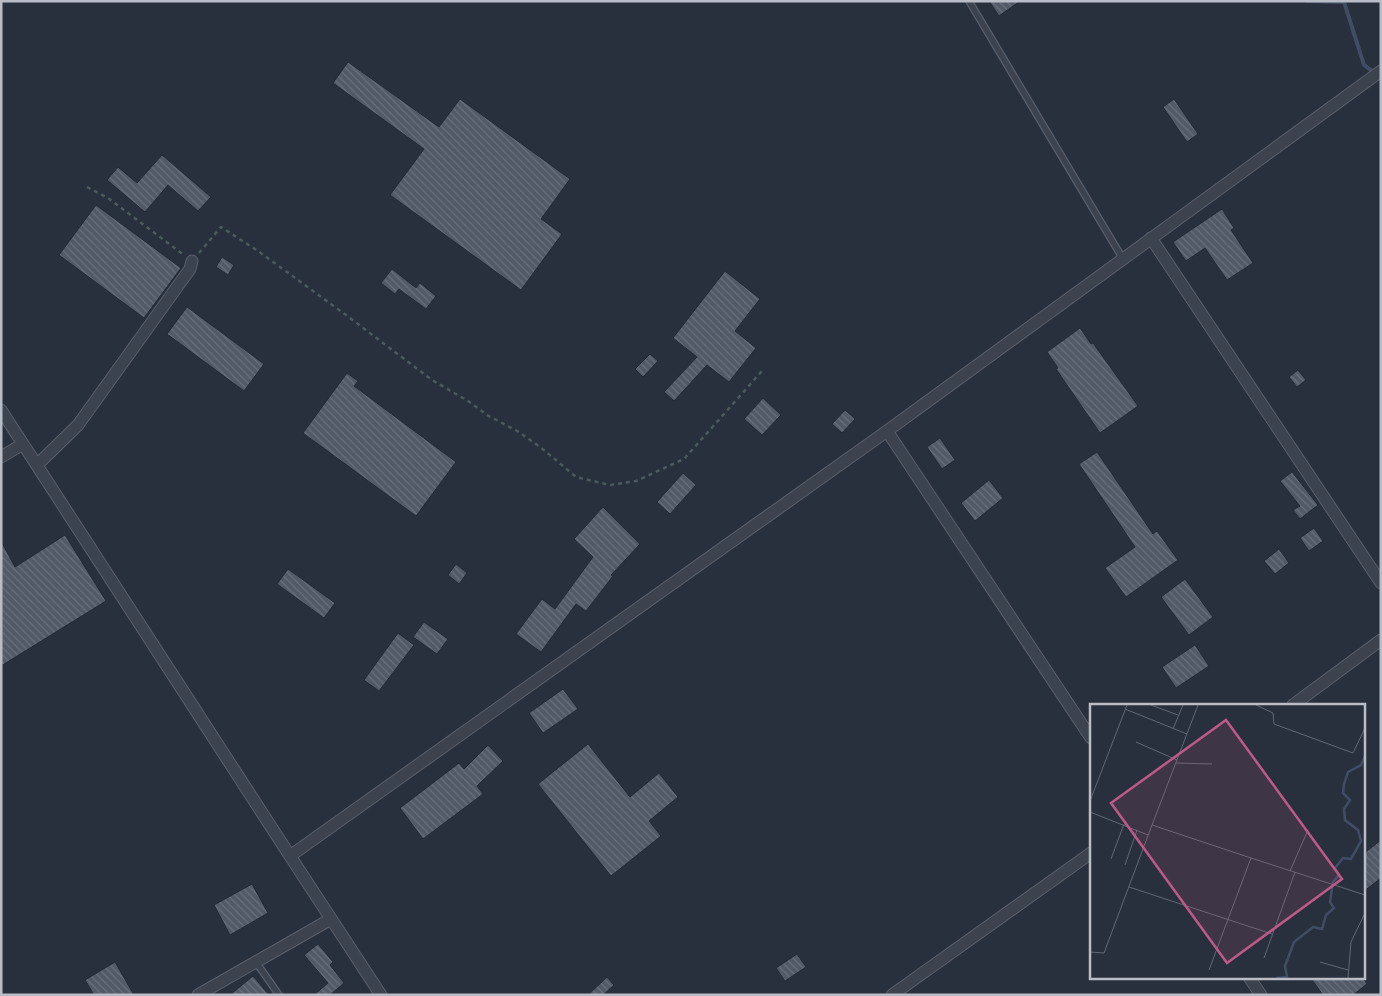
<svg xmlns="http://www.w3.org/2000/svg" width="1382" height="996" viewBox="0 0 1382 996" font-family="'Public Sans',sans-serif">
<defs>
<pattern id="building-back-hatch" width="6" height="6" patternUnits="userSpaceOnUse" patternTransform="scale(1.25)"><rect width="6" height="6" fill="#525a68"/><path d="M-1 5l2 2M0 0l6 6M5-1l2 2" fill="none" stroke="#69707c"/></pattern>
</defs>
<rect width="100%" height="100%" fill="#28303d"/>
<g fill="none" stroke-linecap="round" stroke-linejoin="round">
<path stroke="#404d64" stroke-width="4" d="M1307 1 1344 2 1364 65 1375 73"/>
</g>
<path fill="url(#building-back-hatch)" stroke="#232935" d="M989 1H1020L999 16Z
M348 62 439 127 460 99 570 179 541 219 562 234 521 290 390 195 424 149 333 83Z
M1174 99 1198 134 1187 142 1163 107Z
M162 155 211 197 198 211 168 185 145 212 107 180 118 167 137 183Z
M96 205 181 268 144 318 59 255Z
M1222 209 1234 228 1231 230 1253 263 1227 280 1205 248 1186 261 1173 242Z
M222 257 234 265 228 275 216 267Z
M392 269 416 288 420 283 436 296 426 309 399 289 395 294 381 283Z
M725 271 760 299 735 331 756 348 729 382 707 365 674 401 664 392 697 357 673 338Z
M187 307 264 364 244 391 167 334Z
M1080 328 1091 344 1093 343 1138 406 1100 433 1056 369 1058 368 1047 352Z
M650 354 658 361 643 377 635 369Z
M1298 370 1306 380 1297 387 1289 377Z
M347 373 358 381 354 386 456 462 416 516 303 433Z
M763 398 781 415 762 435 744 419Z
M845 410 855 419 842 433 832 424Z
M940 438 955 460 942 469 927 447Z
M1097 452 1153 534 1157 531 1178 560 1126 597 1105 568 1135 547 1079 464Z
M1292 472 1318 505 1300 519 1293 510 1300 506 1280 481Z
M683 473 696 485 670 514 657 502Z
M989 480 1003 498 975 521 961 503Z
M603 507 640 544 611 575 613 576 586 611 576 604 541 652 516 634 542 599 555 609 593 557 574 539Z
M1314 528 1323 541 1309 551 1300 538Z
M65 535 106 601 1 666V541L15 567Z
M1279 549 1289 563 1275 574 1264 561Z
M456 564 467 573 459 584 448 575Z
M288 569 335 603 324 618 277 584Z
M1185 579 1213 617 1189 635 1161 597Z
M424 622 448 639 437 654 413 637Z
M398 633 414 645 379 691 364 680Z
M1195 645 1209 666 1176 688 1162 667Z
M563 689 578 709 543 733 529 713Z
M588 744 630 797 659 773 678 797 649 821 661 836 611 876 538 784Z
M488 745 503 761 477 786 483 794 423 839 400 808 459 763 464 769Z
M1381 840V878L1363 892V854Z
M252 884 268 913 230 935 214 905Z
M318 944 333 962 330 965 344 983 330 995H314L328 983 304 955Z
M797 954 806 967 785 981 776 968Z
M115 962 134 995H94L85 980Z
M253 976 269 995H230Z
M607 977 614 985 603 995H588Z
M1310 977H1362L1367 984 1353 995H1323Z"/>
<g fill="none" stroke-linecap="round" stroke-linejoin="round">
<defs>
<path id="service" d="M969 1 1123 259
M256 962 279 995"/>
<path id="minor" d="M1151 238 1381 583
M1 410 290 856 887 431 1091 738
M887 431 1381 71
M1 457 23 444
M37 465 78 425 190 269 192 261
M1293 705 1381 640
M290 856 381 995
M1249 977 1261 995
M198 995 331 919
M892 995 1091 853"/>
</defs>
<use href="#service" stroke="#5a606b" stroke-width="8"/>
<use href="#minor" stroke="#5a606b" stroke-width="13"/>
<path stroke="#4a5a5d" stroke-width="2.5" stroke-dasharray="4 4" stroke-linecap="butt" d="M87 187 108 198 184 255
M199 253 221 227 258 251 346 315 432 380 468 401 487 415 519 432 544 450 576 477 610 485 636 481 684 459 762 371"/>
<use href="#service" stroke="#3c424e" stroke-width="5.5"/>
<use href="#minor" stroke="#3c424e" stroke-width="11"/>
</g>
<g transform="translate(1090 704)">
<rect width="275" height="275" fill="#28303d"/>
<path fill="none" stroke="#404d64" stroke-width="2.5" d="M186 274 197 273 195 262 204 238 223 223 232 225 236 211 244 204 240 198 243 178 249 171 245 164 253 154 261 155 271 137 268 126 255 116 254 105 260 96 253 89 254 80 258 68 271 61 275 52"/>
<path fill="none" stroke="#626875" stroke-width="1" d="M61 1 88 11M108 1 62 121 161 154 119 266M166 1 183 9 184 20 263 49 275 24M35 5 97 30M83 25 93 1M46 38 87 56M86 59 122 60M0 97 37 1M0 108 58 131M161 154 275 191M21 155 34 120M35 161 47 126M200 167 218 126M39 183 182 230M0 248 14 249 62 121M174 254 205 168M230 258 258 266M258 274 261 238 275 209"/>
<path fill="#be5a87" fill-opacity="0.15" stroke="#be5a87" stroke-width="2.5" d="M136 16 252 175 137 259 21 99Z"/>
<rect width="275" height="275" fill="none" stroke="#b8bdc8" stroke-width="2.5"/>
</g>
<rect width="1382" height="996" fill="none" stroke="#b8bdc8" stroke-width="5"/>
</svg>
